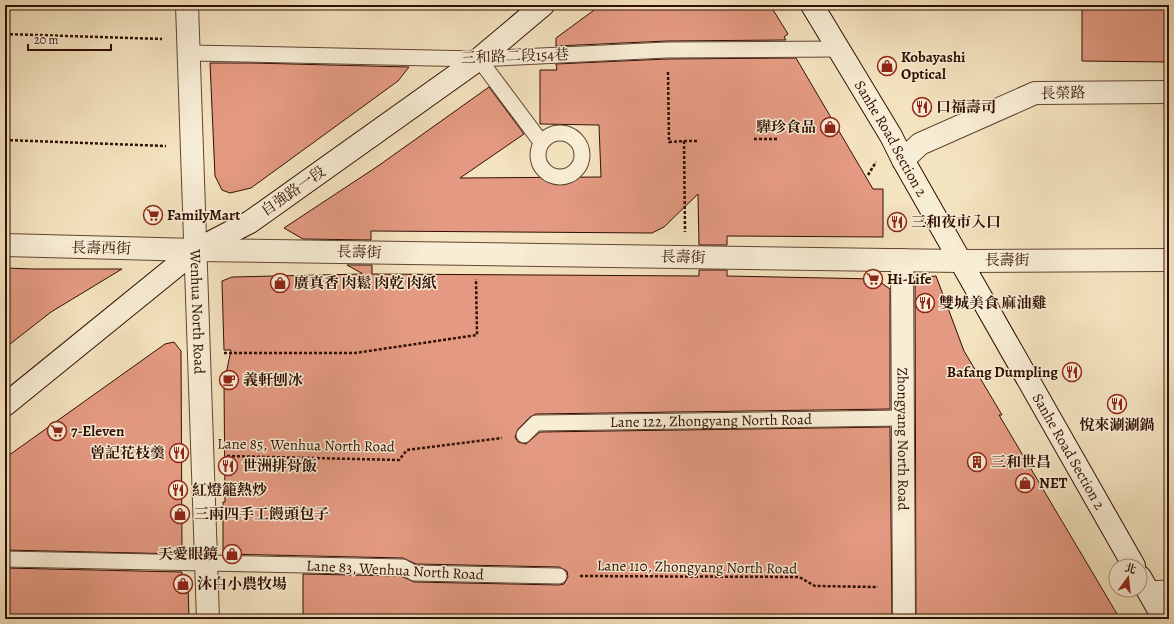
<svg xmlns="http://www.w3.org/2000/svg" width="1174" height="624" viewBox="0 0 1174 624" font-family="Alegreya,'Noto Serif TC',serif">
<rect width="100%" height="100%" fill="#f4e3bf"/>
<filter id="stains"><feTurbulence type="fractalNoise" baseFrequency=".005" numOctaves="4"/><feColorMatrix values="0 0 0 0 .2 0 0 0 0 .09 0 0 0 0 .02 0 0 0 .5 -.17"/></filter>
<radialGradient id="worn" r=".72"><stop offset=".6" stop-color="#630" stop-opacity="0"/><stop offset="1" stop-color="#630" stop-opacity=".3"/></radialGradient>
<path fill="#e49a82" stroke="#300f03" d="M601 5H770L788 34 784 37 786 40 667 41 556 46V38Z
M1082 5H1169V62L1082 61Z
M796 58 873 189H883V237L727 236V245H699L698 194 664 227 652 233 371 231V240L303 239 284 228 378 166 489 87 524 134 460 178 601 177 599 125 540 124V70H557L556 64 667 59Z
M210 63H252L409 67 398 81 251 188 230 193 222 190 215 176Z
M347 265H372V274L699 276V270H727V276L876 279 890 289V409L536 414 530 417 518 429 515 437 518 442 526 444 540 432 890 427 892 619H303V574L401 576 414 582 559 585 564 584 568 577 567 571 559 567 416 564 403 558 223 554V502H225L224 384 231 350H224L222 281 232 277 363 274Z
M5 268 33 269H122L51 312 5 348Z
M936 276 964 351 1002 415H999L1120 619H916L915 278Z
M174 342 181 351 182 554 5 550V458L165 344Z
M5 568 182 572V583H188L189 619H5Z"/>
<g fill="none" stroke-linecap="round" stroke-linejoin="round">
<defs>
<g id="lane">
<path d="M190 53 479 59 667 50 839 49"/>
<path d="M479 59 541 142"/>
<circle cx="560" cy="155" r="22"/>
<path id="s1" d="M524 435 536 423 903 418"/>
<path d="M5 559 403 567 414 573 559 576"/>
<path d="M1147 589 1169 588"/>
</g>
<g id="street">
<path id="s2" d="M187 5 208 619"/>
<path d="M903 160 920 144 1035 93 1169 92"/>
<path d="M5 245 196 250 960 261 1169 260"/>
<path id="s3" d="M902 260 904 619"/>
</g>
<g id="secondary">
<path id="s4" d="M812 5 891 136 903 160 1134 566"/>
<path d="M5 405 196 250 250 222 479 59 543 5"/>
<path d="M1140 577 1164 619"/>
</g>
</defs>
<use href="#lane" stroke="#614432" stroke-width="17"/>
<use href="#street" stroke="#614432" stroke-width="24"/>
<use href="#secondary" stroke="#300f03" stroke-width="24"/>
<path stroke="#300f03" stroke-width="2.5" stroke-dasharray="3 2" stroke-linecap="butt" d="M5 34 162 39
M668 72 669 142 684 141 685 232
M754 139H777
M5 140 166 146
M684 141H697
M868 175 876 162
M224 353H355L477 335 476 279
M227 456 399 460 407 450 502 438
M580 576 799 577 815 586 878 587"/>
<use href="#lane" stroke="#f8edd5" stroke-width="15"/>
<use href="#street" stroke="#f8edd5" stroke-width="22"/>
<use href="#secondary" stroke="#f8edd5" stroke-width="22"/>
</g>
<defs>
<symbol id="shop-ring" viewBox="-11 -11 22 22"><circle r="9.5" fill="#f8edd5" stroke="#8f2418" stroke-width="1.5"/><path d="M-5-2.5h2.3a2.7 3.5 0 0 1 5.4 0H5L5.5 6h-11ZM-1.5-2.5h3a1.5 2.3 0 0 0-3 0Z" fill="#8f2418"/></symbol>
<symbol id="restaurant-ring" viewBox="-11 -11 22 22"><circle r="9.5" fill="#f8edd5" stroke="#8f2418" stroke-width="1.5"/><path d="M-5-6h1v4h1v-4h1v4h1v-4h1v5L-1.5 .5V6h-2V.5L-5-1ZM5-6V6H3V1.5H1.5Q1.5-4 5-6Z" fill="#8f2418"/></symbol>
<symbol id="supermarket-ring" viewBox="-11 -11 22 22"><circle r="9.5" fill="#f8edd5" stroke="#8f2418" stroke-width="1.5"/><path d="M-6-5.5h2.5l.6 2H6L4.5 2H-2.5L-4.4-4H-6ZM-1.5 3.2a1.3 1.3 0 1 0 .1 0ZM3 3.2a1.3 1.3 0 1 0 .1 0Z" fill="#8f2418"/></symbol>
<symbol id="cafe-ring" viewBox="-11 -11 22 22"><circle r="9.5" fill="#f8edd5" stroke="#8f2418" stroke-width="1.5"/><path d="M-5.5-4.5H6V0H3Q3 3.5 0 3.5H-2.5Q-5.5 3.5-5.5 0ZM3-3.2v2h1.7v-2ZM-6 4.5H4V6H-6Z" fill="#8f2418"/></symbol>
<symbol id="building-ring" viewBox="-11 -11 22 22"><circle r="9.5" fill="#f8edd5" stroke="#8f2418" stroke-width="1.5"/><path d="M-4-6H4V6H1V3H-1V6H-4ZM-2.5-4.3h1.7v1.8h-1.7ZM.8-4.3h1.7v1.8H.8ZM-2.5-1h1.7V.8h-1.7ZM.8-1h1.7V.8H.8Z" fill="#8f2418"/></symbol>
</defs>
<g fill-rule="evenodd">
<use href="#shop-ring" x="876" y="55" width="22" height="22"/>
<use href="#restaurant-ring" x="911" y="96" width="22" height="22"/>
<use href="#shop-ring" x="819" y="116" width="22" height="22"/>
<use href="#supermarket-ring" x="142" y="204" width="22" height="22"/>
<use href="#restaurant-ring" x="886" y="211" width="22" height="22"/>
<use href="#supermarket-ring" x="862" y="268" width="22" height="22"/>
<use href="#shop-ring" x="269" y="272" width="22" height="22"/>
<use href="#restaurant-ring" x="914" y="292" width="22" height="22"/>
<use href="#restaurant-ring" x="1061" y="361" width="22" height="22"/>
<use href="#cafe-ring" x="218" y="369" width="22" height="22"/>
<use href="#restaurant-ring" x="1106" y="393" width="22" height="22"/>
<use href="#supermarket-ring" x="46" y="420" width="22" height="22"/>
<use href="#restaurant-ring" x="168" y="442" width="22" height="22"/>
<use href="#building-ring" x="966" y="451" width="22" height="22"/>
<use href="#restaurant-ring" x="217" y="455" width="22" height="22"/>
<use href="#shop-ring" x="1014" y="472" width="22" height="22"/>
<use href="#restaurant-ring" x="167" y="479" width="22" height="22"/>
<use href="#shop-ring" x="169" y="503" width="22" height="22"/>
<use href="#shop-ring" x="221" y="543" width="22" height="22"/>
<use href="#shop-ring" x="172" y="573" width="22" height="22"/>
</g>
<g text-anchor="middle" stroke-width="3" stroke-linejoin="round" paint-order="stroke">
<g font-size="15" fill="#300f03" stroke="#f8edd5">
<text transform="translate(515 56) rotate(-2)" y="5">三和路二段154巷</text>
<text transform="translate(1063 93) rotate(-1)" y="5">長榮路</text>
<text dy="5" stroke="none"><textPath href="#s4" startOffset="155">Sanhe Road Section 2</textPath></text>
<text transform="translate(293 191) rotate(-35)" y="5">自強路一段</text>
<text transform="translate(101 248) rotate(1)" y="5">長壽西街</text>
<text transform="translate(359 252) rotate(1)" y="5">長壽街</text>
<text transform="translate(683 257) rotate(1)" y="5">長壽街</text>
<text x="1007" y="265">長壽街</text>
<text dy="5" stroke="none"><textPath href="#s2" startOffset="307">Wenhua North Road</textPath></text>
<text dy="5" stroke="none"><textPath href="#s1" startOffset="192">Lane 122, Zhongyang North Road</textPath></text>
<text dy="5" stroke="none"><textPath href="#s3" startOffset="179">Zhongyang North Road</textPath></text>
<text transform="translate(306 445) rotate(1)" y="5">Lane 85, Wenhua North Road</text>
<text dy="5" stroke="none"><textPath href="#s4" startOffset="515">Sanhe Road Section 2</textPath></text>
<text transform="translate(697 567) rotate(1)" y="5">Lane 110, Zhongyang North Road</text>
<text transform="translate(395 570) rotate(3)" y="5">Lane 83, Wenhua North Road</text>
</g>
<g font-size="15" font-weight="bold" fill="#300f03" stroke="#f8edd5" text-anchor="start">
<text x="901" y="62">Kobayashi<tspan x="901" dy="17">Optical</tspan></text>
<text x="936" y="112">口福壽司</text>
<text x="816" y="132" text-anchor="end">驊珍食品</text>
<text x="167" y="220">FamilyMart</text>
<text x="911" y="227">三和夜市入口</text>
<text x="887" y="284">Hi-Life</text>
<text x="294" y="288">廣真香 肉鬆 肉乾 肉紙</text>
<text x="939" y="308">雙城美食 麻油雞</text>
<text x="1058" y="377" text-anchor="end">Bafang Dumpling</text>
<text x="243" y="385">義軒刨冰</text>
<text x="1117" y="430" text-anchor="middle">悅來涮涮鍋</text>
<text x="71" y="436">7-Eleven</text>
<text x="165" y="458" text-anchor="end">曾記花枝羹</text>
<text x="991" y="467">三和世昌</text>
<text x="242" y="471">世洲排骨飯</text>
<text x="1039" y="488">NET</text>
<text x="192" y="495">紅燈籠熱炒</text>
<text x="194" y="519">三兩四手工饅頭包子</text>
<text x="218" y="559" text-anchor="end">天愛眼鏡</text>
<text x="197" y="589">沐白小農牧場</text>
</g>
</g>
<rect width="1174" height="624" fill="none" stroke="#f4e3bf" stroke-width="20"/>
<rect x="6" y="6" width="1162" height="612" fill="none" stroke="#300f03" stroke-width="2"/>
<rect x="10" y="10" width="1154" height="604" fill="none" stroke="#300f03"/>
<g transform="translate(1128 578) rotate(15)"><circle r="19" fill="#f8edd5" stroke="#a89481"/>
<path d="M0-3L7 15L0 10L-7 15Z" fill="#8f2418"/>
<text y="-6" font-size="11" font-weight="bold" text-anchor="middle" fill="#300f03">北</text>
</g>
<path d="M28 44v6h83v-6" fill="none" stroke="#300f03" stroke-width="2"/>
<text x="34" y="44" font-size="12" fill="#300f03" stroke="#f8edd5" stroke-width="3" paint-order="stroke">20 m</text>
<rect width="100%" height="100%" filter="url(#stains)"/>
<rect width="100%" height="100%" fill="url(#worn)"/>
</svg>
